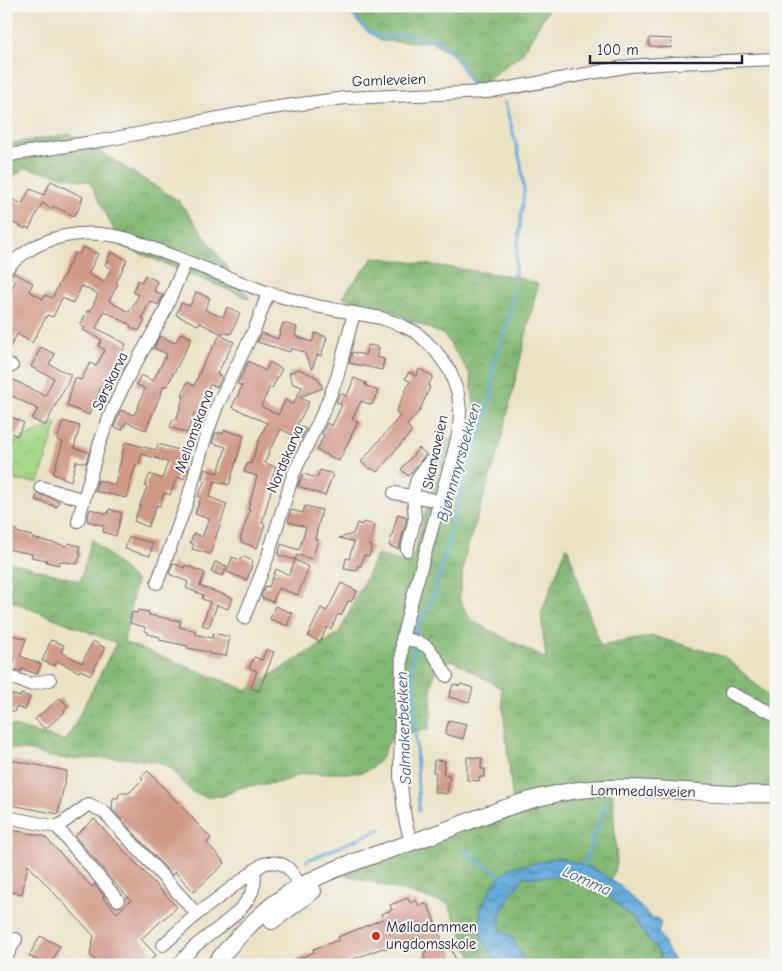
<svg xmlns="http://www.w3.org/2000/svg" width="782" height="971" viewBox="0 0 782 971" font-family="'Comic Neue',sans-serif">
<defs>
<pattern id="forest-crowns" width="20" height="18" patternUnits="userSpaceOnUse" patternTransform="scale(1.25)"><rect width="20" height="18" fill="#84b874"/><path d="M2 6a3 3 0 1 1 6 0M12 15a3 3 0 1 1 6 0" fill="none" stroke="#6c9560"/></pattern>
<pattern id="park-crowns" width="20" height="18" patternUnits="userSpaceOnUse" patternTransform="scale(1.25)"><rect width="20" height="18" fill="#a5d888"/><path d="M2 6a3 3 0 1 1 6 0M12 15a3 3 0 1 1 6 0" fill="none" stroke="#8eb976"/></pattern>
<pattern id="water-waves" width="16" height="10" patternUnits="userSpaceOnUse" patternTransform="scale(1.25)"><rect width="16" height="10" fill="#65acdc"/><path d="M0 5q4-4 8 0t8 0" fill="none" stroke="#538cb4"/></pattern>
</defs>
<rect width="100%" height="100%" fill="#f6f6f2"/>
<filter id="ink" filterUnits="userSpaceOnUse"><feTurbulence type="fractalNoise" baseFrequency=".02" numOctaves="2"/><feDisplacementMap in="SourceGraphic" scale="10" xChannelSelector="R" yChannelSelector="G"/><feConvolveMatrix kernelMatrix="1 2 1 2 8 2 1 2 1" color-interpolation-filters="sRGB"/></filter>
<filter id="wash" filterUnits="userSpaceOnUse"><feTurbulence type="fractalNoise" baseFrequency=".0096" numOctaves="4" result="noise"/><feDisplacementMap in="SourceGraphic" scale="20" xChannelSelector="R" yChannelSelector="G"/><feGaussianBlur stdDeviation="1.12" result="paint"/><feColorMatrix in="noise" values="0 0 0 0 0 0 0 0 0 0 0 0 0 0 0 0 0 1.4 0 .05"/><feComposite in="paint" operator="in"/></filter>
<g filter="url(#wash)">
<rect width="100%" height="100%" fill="#ece3c6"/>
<path fill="url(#forest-crowns)" stroke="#536d58" d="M343 6H550L522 54 474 89 453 55 430 42 380 41Z
M71 134 179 201 250 299 122 246 90 182 25 168 6 182V144Z
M374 257 518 277 538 284 500 446 465 555 459 599 472 621 546 659 541 614 567 546 600 646 653 636 725 657 776 702V794L612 788 617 864 606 894C619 907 664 946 661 965H475L448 904 343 874 513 805 501 688 452 660 436 666 431 692 432 713 428 730C421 731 400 733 397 735 380 745 390 763 360 773L302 774 282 782 242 787 223 796 206 797 192 792 180 780 172 769 158 762 126 758 69 759 50 757 31 751 6 748V724L66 741 116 643 8 600 12 578 6 576V561L80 581 92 539 136 581 124 642 247 690 339 633 377 555 411 564 447 438 478 437 470 374 444 335 390 311 342 297Z"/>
<path fill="url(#park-crowns)" stroke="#647d62" d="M57 423 39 482 16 481 6 457V446Z"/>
<path fill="url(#water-waves)" stroke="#44678c" d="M557 857 595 869 623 888 651 918H657L661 923 658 932 676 965H661V956L635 921 606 894 578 880 556 877H524L510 896 500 914V930L511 936 526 963 530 965H499L487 947 478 929 481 908 496 880 511 867 541 862Z"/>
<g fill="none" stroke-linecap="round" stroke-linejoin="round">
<path stroke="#65acdc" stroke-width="3" d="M344 6C354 14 361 28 372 34 386 41 398 32 411 35 416 37 421 40 425 42L434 38C456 51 460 63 471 84L479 85 487 82 492 86
M505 103 521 164 524 191 514 279
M414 635 434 594 467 471 480 438 487 410 492 392 493 365 510 316 513 292
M415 645 412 660 419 811
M465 852C477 864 493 866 503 879
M306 861 381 829
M582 869 607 801"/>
</g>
<g id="blocks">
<path fill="#d09887" d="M649 38 672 39 671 48 649 46Z
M51 181 83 197 77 213 76 212 74 216 53 206 52 209 42 203 29 229 26 227 25 229 6 219V196L22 204 30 189 44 195Z
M83 247 98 254 88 274 104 282 111 269 105 265 111 252 127 260 116 283 118 284 109 301 129 312 139 295 133 292 138 280 142 282 145 275 157 281 154 291 163 295 158 305 150 301 142 318 145 320 139 331 130 327 131 325 104 311 96 328 126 344 118 360 126 364 120 375 112 371 103 388 101 387 89 415 67 406 75 378 81 380 90 363 96 366 105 350 98 346 102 340 83 330 85 328 80 326 87 311 90 312 98 294 82 286 73 303 62 298 53 317 47 315 32 343 17 334 6 355V302L15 282 9 276 14 273 33 283 29 291 43 299 45 295 52 298 75 253 79 255Z
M196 292 210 298 205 310 223 317 227 307 240 313 231 334 223 332 222 334 200 323 198 325 176 315 181 303 190 306Z
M283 323 297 327 295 336 312 342 315 333 327 337 321 356 317 355 312 369 304 352 291 348 290 352 257 342 262 333 278 339Z
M181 333 192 338 167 386H164L146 430 126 422 122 430 114 427 121 410 134 415 137 409 145 389 136 384 141 375 153 381 167 354 154 348 160 336 175 343Z
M220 335 234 342 217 374 222 377 217 387 210 384 201 406 207 408 204 417 194 413 187 433 170 427 173 419 176 420 184 396 182 395 187 382 194 386 203 364Z
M368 345 379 347 377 357 384 359 382 370 349 363 352 352 365 355Z
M41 347 55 354 49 364 71 375 45 426 32 419 38 409 6 393V376L45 396 54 378 31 367Z
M249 361 265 371 270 362 282 369 272 388 270 387 261 406 278 415 285 400 293 404 302 387 293 384 289 373 299 369 318 378 323 388 299 397 309 402 297 425 306 429 301 439 281 429 273 446H271L265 463 276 467 270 483 273 484 262 523 265 524 257 548 241 542 242 540 240 539 250 510H248L257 476 244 472 248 463 251 464 259 440 267 423 232 407 242 386 237 384Z
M419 369 433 376 428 386 430 387 419 412 407 425 412 431 377 472 371 468 370 469 361 462 400 416 396 412 410 381 405 379 409 372 416 376Z
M354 378 366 383 365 385 378 391 372 405 361 401 352 419 358 422 339 461 317 450 324 435 322 434 327 423 332 426 342 405 336 402 340 393 347 396Z
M6 414 24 423 17 436 6 430Z
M63 421 80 426 74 448 89 452 86 463 76 461 71 481 53 474 63 442 57 440Z
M224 430 244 436 229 485 215 481 209 497 227 504 210 554 192 549 194 544 190 543 194 533 202 537 209 519 195 514 201 497 198 496 205 480 202 479 205 469 218 473 226 447 212 443 216 433H223Z
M125 442 156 450 158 444 182 451 177 467 187 470 184 479 177 477 170 495 164 493 160 506 157 505 148 527 134 521 147 487 145 486 150 474 162 479 168 462 142 454 139 465 136 464 126 498 95 491 98 480 115 485Z
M419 448 426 454 408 476 401 469Z
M320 470 333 474 325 496 298 486 303 474 317 478Z
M37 494 59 501 57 507 35 500Z
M305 506 322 510 315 539 318 540 312 559 297 555 295 560 278 555 281 544 299 550 306 527 288 522 291 510 303 513Z
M90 509 108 514 109 509 122 513 116 536 103 532 104 526 87 521Z
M398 514 407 517 399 549 389 546Z
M363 522 375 525 369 545 372 546 369 556 364 555 361 566 358 565 357 571 344 569 346 558 349 559 354 542 339 538 353 534 357 523 362 525Z
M6 528 17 530 16 532 32 536V538L67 546 68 543 80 546 79 553 81 554 77 564 60 561 59 565 46 562 47 560 31 557 32 554 6 549Z
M129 537 153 543 150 556 125 549Z
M242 556 253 561 247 580 227 572 232 557 240 560Z
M295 560 309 567 298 595 278 588 273 602 261 597 265 586 269 587 276 569 289 575Z
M215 562 227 566 223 576 211 572Z
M173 563 184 568 185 565 205 573 200 586 233 598 228 609 217 605 209 627 202 625 210 602 202 599 203 595 186 588 188 582 169 574Z
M341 583 357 591 351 602 348 601 341 616 338 614 331 629 327 627 320 642 308 636 321 608 327 611Z
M275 606 292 613 287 626 270 619Z
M138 610 149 612V615L181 621 179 627 196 631 195 634 212 638 213 633 230 637 226 656 209 654V652L187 648 188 646 159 640 160 637 148 634V632L145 631V627L130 623 132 612 137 613Z
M12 635 26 639 20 656 41 664 37 674 22 669 21 672 12 669 15 659 6 656V654Z
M51 640 64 645 61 652 82 663 93 641 105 648 91 675 80 670 79 672 57 661 55 666 42 661Z
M266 649 274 652 259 691 251 688 257 671 249 668 254 657 262 660Z
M453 684 460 686 461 684 473 688 469 702 449 697Z
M6 693 20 697 21 694 30 697 25 710 16 707 14 712 6 709Z
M60 698 68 706 64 711 65 712 45 729 35 719Z
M449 720 467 724 463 739 445 734Z
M467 757 482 758 481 769H485L484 777H480L479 781 467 780Z
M6 759 67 771 58 814 6 804Z
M436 760 445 761 443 774 450 775 447 794 434 792 436 772H433L434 761Z
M148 771 211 838 207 843 225 863 194 892 175 872 172 875 112 809 113 798H118L119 793H129L143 779 141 777Z
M94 819 177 907 141 939 156 955 145 965H121L118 961 114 965H99L90 954 94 936 28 865 22 894 6 891V829L44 836 92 887 94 884 104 896 103 898 117 913 131 900 112 880 75 836Z
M408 898 410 903 416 900 419 906 426 904V905H428L442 940 445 945 449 944 458 965H427L423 954 426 953 420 937 384 949 383 948 348 961 349 965H284L314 952 313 949 339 940 338 937 383 919 381 914 392 910 390 905Z
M40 936 60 946 50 965H46L29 956Z"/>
</g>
</g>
<g filter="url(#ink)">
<use href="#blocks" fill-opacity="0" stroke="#69666c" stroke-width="1"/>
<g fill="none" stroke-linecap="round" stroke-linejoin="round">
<defs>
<path id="minor" d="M6 157 15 154 106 140 264 109 345 98 487 92 630 66 675 63 776 59
M6 269C39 234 84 227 129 239L268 293 316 306 381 318 401 325 417 333 435 350 450 371 458 394 460 410 459 430 454 451 411 603 402 639 400 776 405 819 411 843
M6 363 12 366
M41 487 84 500
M394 493 440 501
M78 521 99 445 112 410 129 375 163 315 186 261
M407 550 415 518 413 496 415 486 418 477 429 462
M157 583 186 505 204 442 217 406 256 326 268 293
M244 618 267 559 293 475 325 408 337 378 354 313
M402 639C431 641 433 654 447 676
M6 676 30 684 50 680
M730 693 776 715
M6 817 57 827 118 900
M57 827 89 804 105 813 197 914
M163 945 197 914 263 864C288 857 294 875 304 894
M6 958 16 939
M178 965C183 959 188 953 193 948 215 928 262 905 254 870"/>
<path id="major" d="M272 921 313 891
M214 965C235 939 259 913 287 894 329 867 377 855 424 838 478 819 532 793 590 789 652 784 714 797 776 794"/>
</defs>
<use href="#minor" stroke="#69666c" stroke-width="14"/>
<use href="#major" stroke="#69666c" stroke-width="18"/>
<use href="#minor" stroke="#fff" stroke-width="12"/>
<use href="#major" stroke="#fff" stroke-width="16"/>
</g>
</g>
<circle fill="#c8321e" stroke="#f6f6f2" stroke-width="2" cx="376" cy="936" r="5"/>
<g text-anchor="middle" stroke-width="4" stroke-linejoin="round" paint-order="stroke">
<g font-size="15" fill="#22223b" stroke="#f6f6f2">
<text transform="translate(389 80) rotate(-2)" y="5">Gamleveien</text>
<text transform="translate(110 381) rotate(-64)" y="5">Sørskarva</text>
<text transform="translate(194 431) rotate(-70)" y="5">Mellomskarva</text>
<text transform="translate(435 452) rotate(-78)" y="5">Skarvaveien</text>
<text transform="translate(285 459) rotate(-67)" y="5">Nordskarva</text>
<text transform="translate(643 791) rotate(1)" y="5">Lommedalsveien</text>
</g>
<g font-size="15" fill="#22223b" stroke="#f6f6f2" text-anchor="start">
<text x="386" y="932">Mølladammen<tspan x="386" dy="17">ungdomsskole</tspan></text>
</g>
<g font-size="16" font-style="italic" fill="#3d597b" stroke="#f6f6f2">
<text transform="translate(458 462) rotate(-74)" y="6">Bjønnmyrsbekken</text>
<text transform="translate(403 728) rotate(-92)" y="6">Salmakerbekken</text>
<text transform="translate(587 880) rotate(24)" y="6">Lomma</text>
</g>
</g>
<rect width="782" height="971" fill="none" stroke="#f6f6f2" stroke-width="25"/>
<path d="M590 55v8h152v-8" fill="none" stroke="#22223b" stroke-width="2.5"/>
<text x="597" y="55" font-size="15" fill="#22223b" stroke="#f6f6f2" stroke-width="4" paint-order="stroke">100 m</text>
</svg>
